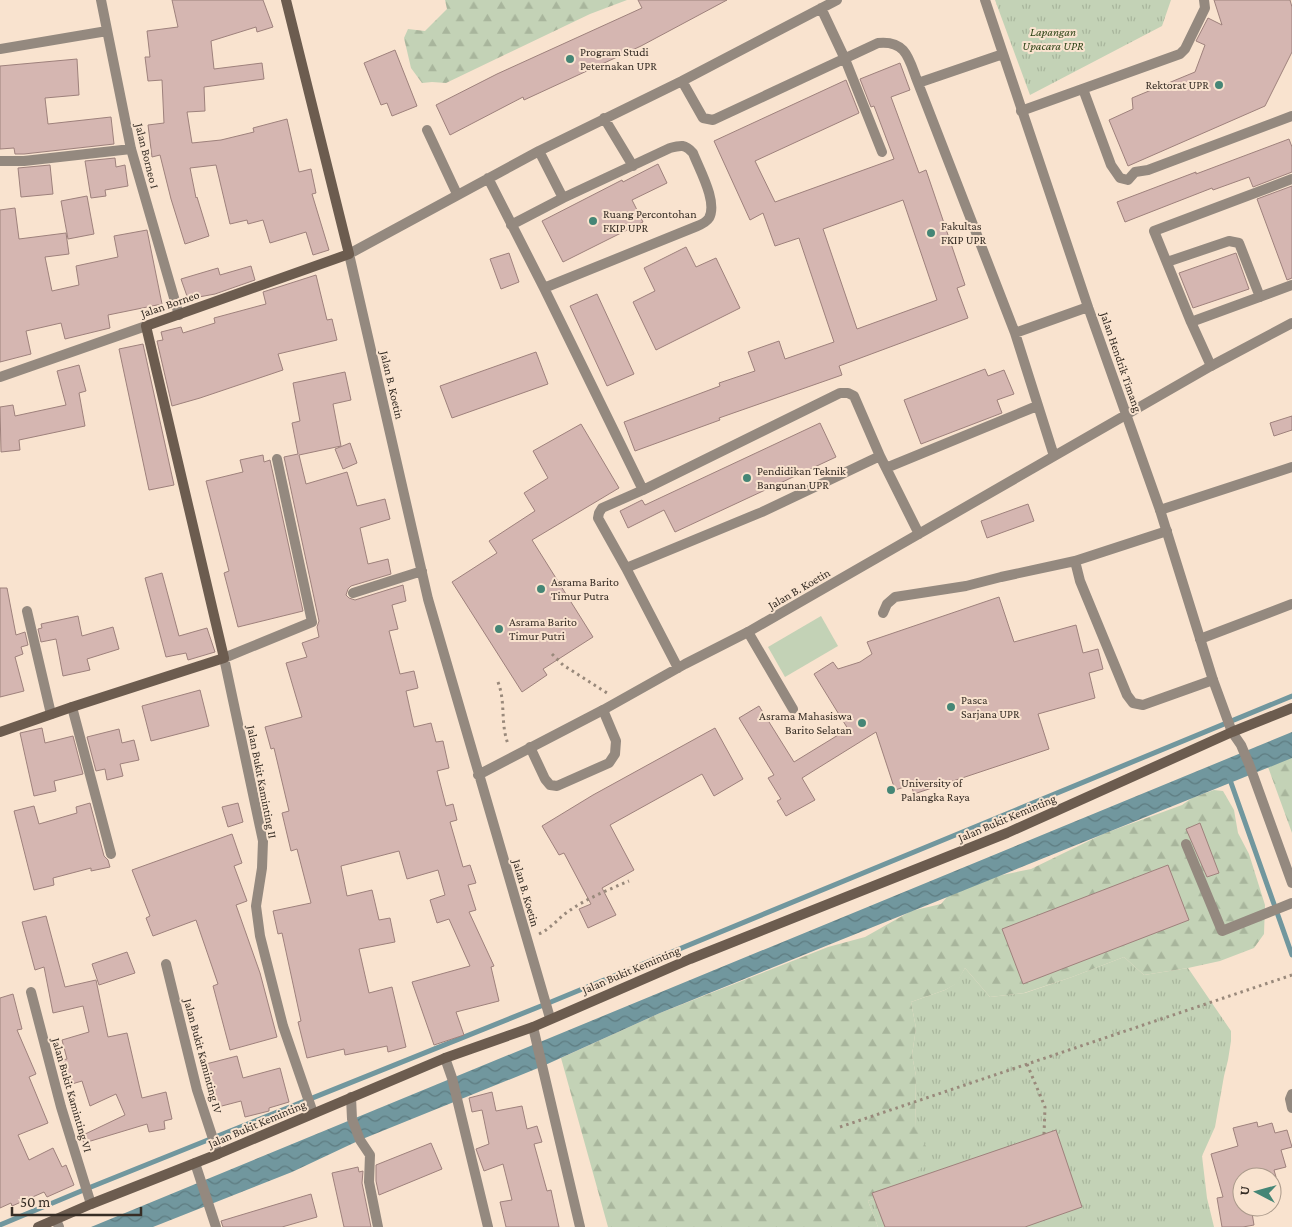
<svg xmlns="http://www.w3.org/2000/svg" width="1292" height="1227" viewBox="0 0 1292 1227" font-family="'Crimson Pro',serif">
<defs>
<pattern id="grass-tufts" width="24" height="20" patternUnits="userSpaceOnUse" patternTransform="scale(1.25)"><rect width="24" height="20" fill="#c3d2b6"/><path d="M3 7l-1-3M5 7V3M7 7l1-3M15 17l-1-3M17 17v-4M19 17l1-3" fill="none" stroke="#a8b59c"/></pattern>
<pattern id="forest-firs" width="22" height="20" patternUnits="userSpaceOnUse" patternTransform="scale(1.25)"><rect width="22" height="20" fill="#c3d2b6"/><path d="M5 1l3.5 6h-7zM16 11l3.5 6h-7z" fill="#a8b59c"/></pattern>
<pattern id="water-waves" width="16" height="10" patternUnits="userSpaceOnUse" patternTransform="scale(1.25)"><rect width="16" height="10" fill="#71979e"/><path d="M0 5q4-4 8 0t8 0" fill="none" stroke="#5e7c81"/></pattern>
</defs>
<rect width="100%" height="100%" fill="#f9e3cf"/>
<path fill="url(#grass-tufts)" d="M995 0H1171L1162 26 1030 95Z
M1124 957 1144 975 1188 968 1231 1031V1041L1228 1060 1224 1076 1215 1127 1202 1156 1207 1198 1214 1227H878L868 1201 903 1186 915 1128 916 1076 912 1055 916 1028 911 1002 945 990 955 984 965 968 990 997 1025 993 1072 977Z"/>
<path fill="url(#forest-firs)" d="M445 0H627L590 14 446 83 432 82 422 83 411 68 404 38 408 29 425 31 447 9Z
M1292 757V833L1268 767Z
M1214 790 1223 791 1234 810 1238 833 1249 854 1265 905 1264 934 1254 948 1220 961 1188 968 1144 975 1124 957 1072 977 1024 993 990 997 965 968 956 984 945 990 911 1002 916 1028 912 1055 916 1076 915 1127 932 1157 903 1186 868 1201 878 1227H608L561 1058 660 1013 828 947 865 937 911 911 941 904 947 897 978 880 1031 869 1103 834 1182 805 1192 798Z"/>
<path fill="#c3d2b6" d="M821 616 838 646 785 677 768 647Z"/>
<path fill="url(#water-waves)" d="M1292 732V758L660 1013 543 1066 360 1140 292 1172 153 1227H91Z"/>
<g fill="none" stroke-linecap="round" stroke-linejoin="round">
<path stroke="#71979e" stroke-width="5" d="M1229 777 1292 955
M0 1225 86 1189 546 1004 1292 696"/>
</g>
<path fill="#d5b6b1" stroke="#9e817c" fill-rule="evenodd" d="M172 0H263L273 27 257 32 256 27 211 41 214 69 262 63 264 79 204 87 205 111 187 112 192 143 221 140 254 132 253 128 287 119 299 172 311 169 316 193 312 194 329 250 313 255 306 232 270 243 263 220 248 224 247 220 230 224 216 165 190 168 196 198 197 197 209 236 185 244 171 199 160 155 152 157 148 125 164 123 162 80 148 81 145 57H150L147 31 178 27Z
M638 0H727L641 46 524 100 523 97 450 135 436 105 497 74 642 8Z
M1214 0H1290L1292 7V52L1265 106 1128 166 1109 120 1133 109 1132 98 1195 72 1205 45 1196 41 1208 18 1222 25Z
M395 50 417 106 392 116 387 103 381 105 364 63Z
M77 59 79 95 45 98 48 124 111 117 114 144 24 154H15L14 148 0 149V66Z
M900 63 910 90 891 97 919 173 926 170 965 285 957 288 968 318 839 366 842 375 719 418 720 420 635 451 624 422 720 386 719 383 755 371 748 352 779 341 785 359 834 342 799 238 775 246 763 213 750 220 714 141 846 80 859 113 755 161 775 202 894 159 874 106 871 107 860 79ZM903 200 937 300 857 329 823 229Z
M1289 139 1292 147V172L1253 187 1249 177 1213 190 1212 188 1125 222 1117 202 1196 172V174Z
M115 158 116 167 125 165 128 186 105 190 106 196 91 198 85 161Z
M658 164 667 183 632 200 643 222 563 262 542 221 622 180 623 182Z
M50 165 53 194 21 197 18 168Z
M1292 186V278L1287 280 1257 199Z
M87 196 94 234 68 239 61 201Z
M15 208 19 239 66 233 69 254 45 257 52 291 79 285 76 266 118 257 114 236 147 230 162 304 108 315 110 328 65 339 61 323 26 331 31 354 0 362V210Z
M686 247 696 267 716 258 740 308 656 350 633 302 655 291 644 268Z
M509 253 519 282 501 289 490 259Z
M1236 253 1249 289 1193 308 1179 273Z
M251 266 255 280 215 294 188 299 181 279 218 268 220 275Z
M316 275 327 320 332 319 337 340 278 354 283 370 200 398 172 406 157 341 163 340 161 332 181 327 183 333 215 323 214 318 266 304 263 292Z
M597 294 634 374 607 386 570 306Z
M143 344 174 485 149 490 119 349Z
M536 352 548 384 452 418 440 386Z
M79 365 86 391 79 393 85 426 19 440 20 450 1 452 0 407 13 405 15 416 66 405 57 371Z
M985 369 988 376 1004 370 1014 394 997 400 1002 413 921 444 904 400Z
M345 372 351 400 333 404 341 446 299 455 306 484 347 472 357 506 385 499 390 519 360 528 368 564 388 559 391 574 351 586 348 589 346 595 349 598 355 600 403 585 406 601 392 605 398 629 389 631 400 674 414 671 418 688 406 691 414 727 431 723 436 742 443 741 449 768 437 771 446 806 453 804 457 820 450 822 463 867 470 865 476 883 468 885 476 910 469 912 494 966 491 967 499 1001 456 1012 464 1035 434 1045 412 982 470 966 449 919 437 923 430 900 445 895 438 870 407 879 399 851 341 866 347 896 372 890 379 920 390 918 395 942 359 949 369 993 392 987 406 1047 388 1052 387 1046 345 1055 344 1049 307 1058 298 1022 301 1021 282 933 278 934 273 911 311 903 297 849 291 851 282 813 289 811 274 748 271 749 265 727 302 717 286 663 307 657 302 643 319 637 317 627 319 621 284 457 298 454 292 423 300 421 293 383Z
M1292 416V430L1274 436 1270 423Z
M820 423 836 457 675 532 664 510 628 528 620 511 642 500 645 505Z
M581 424 619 488 532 540 593 637 543 669 547 675 522 692 452 582 497 553 489 541 535 511 524 493 548 478 533 451Z
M350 443 357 463 343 469 335 449Z
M263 455 264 462 270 460 303 611 238 627 224 573 229 571 206 481 243 472 240 460Z
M1028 504 1034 521 987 538 981 521Z
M162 573 179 636 207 628 215 652 188 660 186 653 166 657 145 578Z
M0 588H7L16 635 25 632 28 645 21 647 23 654 15 657 24 691 0 697Z
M999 597 1014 642 1076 625 1083 653 1098 649 1103 669 1089 673 1095 698 1038 714 1049 749 914 794 911 785 895 790 876 732 802 778 815 800 786 816 777 801 781 799 768 778 774 775 739 718 759 706 794 762 848 729 814 674 833 662 838 669 860 662 872 654 867 642Z
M78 616 82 636 113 627 119 649 87 659 90 670 63 676 56 639 41 642 38 629 42 628 41 624Z
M200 690 209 726 151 741 142 706Z
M42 728 45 743 73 736 83 774 54 781 56 791 34 796 20 733Z
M715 728 743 779 714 796 702 774 610 825 634 870 602 888 616 915 588 928 579 909 591 904 564 853 559 855 542 826 593 795Z
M119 729 122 743 134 740 139 760 120 764 123 776 107 780 105 769 96 771 87 737Z
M90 803 104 856 108 860 110 867 91 871V868L53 878 54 885 34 890 14 811 34 806 39 824 77 813 76 807Z
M238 803 243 822 228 827 222 807Z
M1200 823 1219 873 1207 877 1186 829Z
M232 834 242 863 234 866 247 901 236 905 260 973 277 1037 230 1050 213 986 218 984 196 920 153 936 146 918 150 916 132 870Z
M1168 865 1189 920 1023 984 1002 929Z
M46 916 65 987 96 980 108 1037 127 1033 142 1098 166 1092 172 1119 164 1121 165 1129 149 1132 147 1124 84 1143 81 1136 125 1115 116 1094 90 1106 82 1081 65 1086 58 1061 67 1059 62 1040 89 1032 83 1006 53 1013 44 967 35 970 22 922Z
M127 952 135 973 99 985 92 964Z
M13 994 22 1029 17 1030 36 1074 29 1077 48 1123 18 1135 29 1160 53 1148 62 1167 66 1165 74 1185 47 1197 44 1192 12 1206 11 1203 0 1208V998Z
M237 1056 243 1078 280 1068 289 1102 269 1108V1111L245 1117 241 1101 214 1108 202 1065Z
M492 1092 496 1111 522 1106 527 1129 537 1126 542 1142 534 1144 547 1191 551 1190 559 1227H506L500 1202 512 1200 503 1164 484 1171 476 1149 489 1144 482 1110 472 1112 469 1098Z
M1257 1122 1258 1127 1272 1123 1275 1133 1287 1130 1292 1147 1281 1150 1286 1167 1274 1170 1276 1177H1242V1207H1251L1254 1225 1243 1227H1222L1217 1198 1223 1197 1211 1154 1238 1146 1233 1128Z
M1056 1130 1082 1207 1025 1227H885L872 1193Z
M431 1143 442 1169 379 1195 376 1181V1165Z
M358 1167 359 1172 363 1171 362 1183 371 1227H344L332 1173Z
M311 1194 317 1217 282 1227H223L221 1221Z"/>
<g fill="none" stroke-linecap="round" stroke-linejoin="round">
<path stroke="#99897b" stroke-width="3" stroke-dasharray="2.5 4" stroke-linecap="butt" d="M552 654 563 665 607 693
M498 682C506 703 500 722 508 744
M539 934C550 929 557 920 566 913 585 899 608 890 629 881
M1027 1064 1045 1107 1044 1134
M840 1127 1292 975"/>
<path stroke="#94897f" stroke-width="10" d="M1083 89 1111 165 1120 178 1128 180 1135 172 1148 170 1292 116
M1021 111 1180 54 1185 49 1205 8 1204 0
M427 130 457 194
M1167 262 1229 241 1239 243 1260 297
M1191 322 1154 231 1292 179
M1211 366 1191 322 1292 285
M1160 510 1292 467
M1167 531 1075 561 1080 581 1127 695 1133 703 1143 705 1213 680
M883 613 887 604 895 597 966 586 1001 577 1075 561
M748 632 793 709
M1200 639 1292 604
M530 747 545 779 550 785 557 786 609 763 615 754 616 741 603 710
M1186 844 1222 931 1292 903
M1292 1094 1290 1099 1292 1108"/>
<path stroke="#94897f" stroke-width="10" d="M101 0 131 149 179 315
M985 0 1088 307 1160 510 1213 680 1232 732 1241 745 1249 764 1292 883
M821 8 845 59 882 152
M0 49 107 31
M1003 54 918 83 1015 333 1054 456
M682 81 703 118 713 120 878 43C907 40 909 60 918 83
M604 118 633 166
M539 151 563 198 670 148C681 145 685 144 693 153 699 169 718 202 709 218 706 223 700 225 695 227L544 288
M0 161H24L131 149
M488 178 544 288 643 490
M511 225 563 198
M1015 333 1088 307
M0 377 146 326
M277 459 312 622 224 658 263 841 262 868 256 906 260 936 283 1026 313 1113
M886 468 1037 406
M626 568 762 512 880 456
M353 593 422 571
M27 611 51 714
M678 668 626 568 598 518 599 513 602 508 643 490 840 393H848L854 396 880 456 919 534
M72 707 111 854
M478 775 603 710 685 664 748 632 1211 366 1292 323
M166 964 197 1090 218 1154
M31 992 61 1107 91 1204
M550 1018 428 599 349 254 539 151 682 81 837 0
M533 1027 580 1227
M445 1058 452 1078 488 1227
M351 1097 352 1119 360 1140 370 1155 369 1182 378 1227
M195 1163 216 1227
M56 1220 59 1227"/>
<path stroke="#6c5c4f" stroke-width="10" d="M0 732 72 707 224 658 146 326 349 254 286 0
M38 1227 91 1204 218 1154 445 1058 533 1027 690 959 1007 833 1232 732 1292 708"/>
</g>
<g fill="#458676" stroke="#f9e3cf" stroke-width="2">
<circle cx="570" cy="59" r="5"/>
<circle cx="1219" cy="85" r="5"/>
<circle cx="593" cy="221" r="5"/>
<circle cx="931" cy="233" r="5"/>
<circle cx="747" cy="478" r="5"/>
<circle cx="541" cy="589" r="5"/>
<circle cx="499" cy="629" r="5"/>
<circle cx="951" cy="707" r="5"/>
<circle cx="862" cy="723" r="5"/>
<circle cx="891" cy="790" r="5"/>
</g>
<g text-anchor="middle" stroke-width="4" stroke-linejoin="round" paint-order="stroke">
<g font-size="12" font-style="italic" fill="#2f4417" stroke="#f9e3cf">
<text x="1053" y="36">Lapangan<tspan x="1053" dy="14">Upacara UPR</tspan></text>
</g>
<g font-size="12" fill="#362d25" stroke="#f9e3cf" text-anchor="start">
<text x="580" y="56">Program Studi<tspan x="580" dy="14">Peternakan UPR</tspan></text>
<text x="1209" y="89" text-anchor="end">Rektorat UPR</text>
<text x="603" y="218">Ruang Percontohan<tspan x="603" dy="14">FKIP UPR</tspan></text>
<text x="941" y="230">Fakultas<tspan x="941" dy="14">FKIP UPR</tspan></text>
<text x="757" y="475">Pendidikan Teknik<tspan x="757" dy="14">Bangunan UPR</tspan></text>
<text x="551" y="586">Asrama Barito<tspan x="551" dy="14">Timur Putra</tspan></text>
<text x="509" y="626">Asrama Barito<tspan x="509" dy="14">Timur Putri</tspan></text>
<text x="961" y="704">Pasca<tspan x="961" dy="14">Sarjana UPR</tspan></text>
<text x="852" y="720" text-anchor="end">Asrama Mahasiswa<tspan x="852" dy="14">Barito Selatan</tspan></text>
<text x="901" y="787">University of<tspan x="901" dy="14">Palangka Raya</tspan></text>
</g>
<g font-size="12" fill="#362d25" stroke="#f9e3cf">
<text transform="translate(147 156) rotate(76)" y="4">Jalan Borneo I</text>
<text transform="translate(170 304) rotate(-19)" y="4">Jalan Borneo</text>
<text transform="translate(1121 362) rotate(71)" y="4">Jalan Hendrik Timang</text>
<text transform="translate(392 385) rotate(77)" y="4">Jalan B. Koetin</text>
<text transform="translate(799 589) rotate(-30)" y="4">Jalan B. Koetin</text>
<text transform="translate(262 782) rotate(79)" y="4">Jalan Bukit Kaminting II</text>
<text transform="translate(1007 818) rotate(-23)" y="4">Jalan Bukit Keminting</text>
<text transform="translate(526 893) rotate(74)" y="4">Jalan B. Koetin</text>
<text transform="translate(631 970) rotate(-23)" y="4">Jalan Bukit Keminting</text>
<text transform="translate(203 1056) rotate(75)" y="4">Jalan Bukit Kaminting IV</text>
<text transform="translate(72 1095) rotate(74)" y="4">Jalan Bukit Kaminting VI</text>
<text transform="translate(257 1124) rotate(-23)" y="4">Jalan Bukit Keminting</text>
</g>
</g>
<g transform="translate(1257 1192) rotate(276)"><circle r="24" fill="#f9e3cf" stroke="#ab9a8b"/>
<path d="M0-4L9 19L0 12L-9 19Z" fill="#458676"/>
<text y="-8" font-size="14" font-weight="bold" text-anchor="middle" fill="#362d25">U</text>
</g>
<path d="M12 1207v8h129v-8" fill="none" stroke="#362d25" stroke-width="2.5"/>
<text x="20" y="1207" font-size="15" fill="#362d25" stroke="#f9e3cf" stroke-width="4" paint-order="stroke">50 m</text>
</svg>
